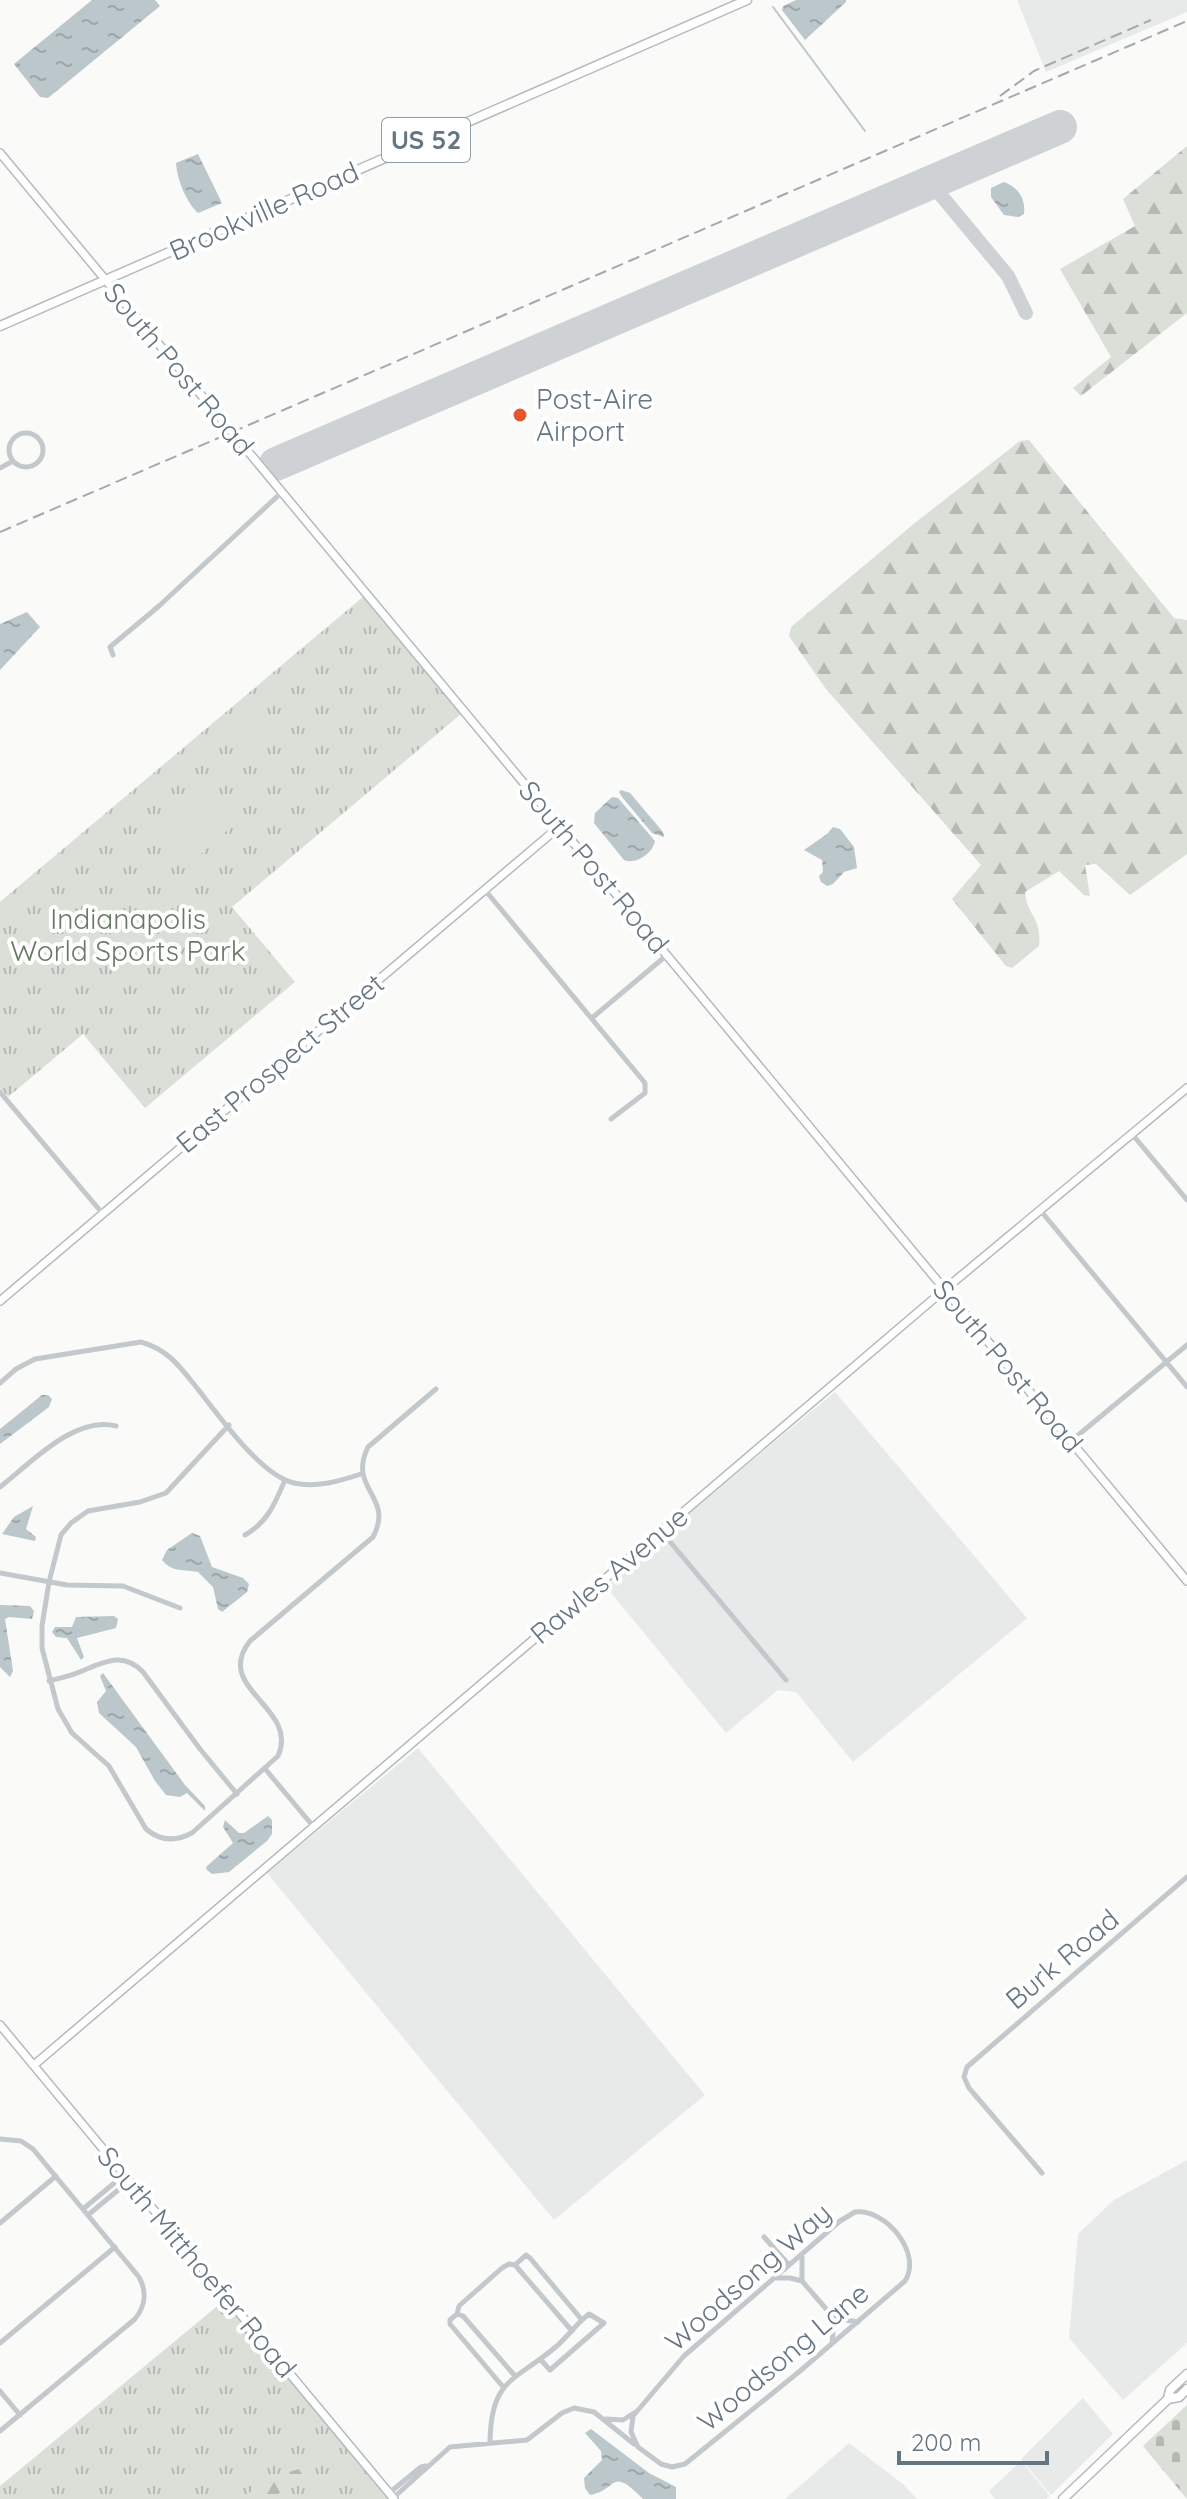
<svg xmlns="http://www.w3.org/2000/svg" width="1187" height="2499" viewBox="0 0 1187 2499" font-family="Quicksand,sans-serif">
<defs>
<pattern id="grass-tufts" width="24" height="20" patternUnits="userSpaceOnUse" patternTransform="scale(2)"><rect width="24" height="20" fill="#dadfd7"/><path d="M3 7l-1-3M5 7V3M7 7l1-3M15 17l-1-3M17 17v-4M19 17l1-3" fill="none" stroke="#b4b9b4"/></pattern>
<pattern id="forest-firs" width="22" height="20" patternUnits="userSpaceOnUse" patternTransform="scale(2)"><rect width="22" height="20" fill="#dadfd7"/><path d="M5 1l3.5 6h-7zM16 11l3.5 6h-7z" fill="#b4b9b4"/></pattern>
<pattern id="cemetery-stones" width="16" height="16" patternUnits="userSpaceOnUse" patternTransform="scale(2)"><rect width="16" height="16" fill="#dadfd7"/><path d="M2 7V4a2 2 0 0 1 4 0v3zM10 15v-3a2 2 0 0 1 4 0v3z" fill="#b4b9b4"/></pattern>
<pattern id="water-ripples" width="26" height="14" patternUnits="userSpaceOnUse" patternTransform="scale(2)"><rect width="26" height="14" fill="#bbc7cb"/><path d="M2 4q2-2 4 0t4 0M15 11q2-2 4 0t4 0" fill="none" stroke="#9ca6aa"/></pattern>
</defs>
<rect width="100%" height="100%" fill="#fafaf8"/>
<path fill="#e8e9e9" d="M1017 0H1187V12L1046 72Z
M835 1392 1027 1618 853 1762 796 1692 778 1690 726 1733 603 1583Z
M418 1748 705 2095 554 2220 267 1873Z
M1187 2160V2343L1123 2400 1069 2338 1078 2234 1114 2200Z
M1083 2398 1113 2434 1051 2495 1021 2459Z
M849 2443 903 2484 917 2499H785Z
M1021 2461 1050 2496 1046 2499H995L989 2491Z"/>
<path fill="url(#grass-tufts)" d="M364 596 462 713 232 907 295 982 145 1108 83 1034 8 1097 0 1088V902Z
M227 2298 394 2499H0V2486Z"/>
<path fill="url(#forest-firs)" d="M1187 146V313L1081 396 1073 388 1111 357 1060 269 1135 226 1123 199Z
M1029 440 1174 618 1187 620V854L1130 895 1096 864 1085 865 1090 896 1084 895 1059 871 1025 892C1027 916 1042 917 1039 946L1012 968 1006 966 952 899 981 865 826 689 789 636 791 627 916 522 1020 441Z
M299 2469 303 2476C276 2496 277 2499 242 2499L266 2479 270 2485 276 2476Z"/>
<path fill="url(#cemetery-stones)" d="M1187 2405V2499L1143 2446Z"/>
<path fill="#dadfd7" d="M254 714 265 723 251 740 241 732Z
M207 780 241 818 189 865 155 827Z"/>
<path fill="url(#water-ripples)" d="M92 0H155L160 6 48 98 40 97 14 64Z
M796 0H846V2L805 40 782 10 783 6Z
M198 154 222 203 198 213C186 202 177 179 176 163Z
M1004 182C1018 187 1026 199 1024 214L1018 217 1004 215 991 197V188Z
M27 612 40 627 0 670V624Z
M621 790 630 793 663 832 664 837 652 833 622 797 619 792Z
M612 797 618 798 655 841C653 853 636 865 624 860L594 823 595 813Z
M833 827 840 829 854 847 857 868 844 872 833 884 827 886 821 882 819 876 823 872 822 860 804 850 827 834Z
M42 1395H48L52 1399 49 1407 0 1444V1429Z
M33 1506 26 1529 36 1537 35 1541 2 1534 14 1517Z
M192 1533 200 1536 212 1567 243 1578 249 1584 247 1592 222 1612 218 1609 213 1587 198 1572C183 1569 173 1573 162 1560L167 1550Z
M0 1605 30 1606 34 1611 32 1619 9 1617 5 1619 13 1671 10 1677 0 1667Z
M114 1616 118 1619 116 1628 77 1638 84 1657 81 1660 67 1638 56 1637 52 1632 55 1627H72L76 1617Z
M103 1673 185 1785 205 1806V1811L187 1793 180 1797 166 1795 155 1781 136 1747 99 1713 97 1702 106 1691 100 1676Z
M268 1816 272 1820V1834L267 1841 229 1872 212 1874 207 1870 206 1867 233 1843 223 1827 225 1820 239 1833H244Z
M591 2429 649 2473 676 2487V2499H643C610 2465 618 2490 590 2495L585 2488 584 2478 602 2460 601 2451 585 2433Z"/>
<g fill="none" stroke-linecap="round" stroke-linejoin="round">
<path stroke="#bbc7cb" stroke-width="2" d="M773 7 865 131"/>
<path stroke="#ced2d4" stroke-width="14" d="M924 186 934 187 1008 276 1026 313"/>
<path stroke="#ced2d4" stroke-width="34" d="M276 464 1060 127"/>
<defs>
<path id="secondary" d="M0 153 1187 1581
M0 1301 560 826
M0 2025 394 2499
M34 2065 944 1290 1187 1088"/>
<path id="primary" d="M0 326 747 0
M1168 2399 1179 2397 1187 2389
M1063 2499 1168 2399 1170 2390 1187 2374"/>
</defs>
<use href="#secondary" stroke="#b3babf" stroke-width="10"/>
<use href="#primary" stroke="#b5babe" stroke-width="11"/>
<path stroke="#c3c8cc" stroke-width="5" d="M9 450a17 17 0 1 1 34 0a17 17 0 1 1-34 0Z
M0 468 13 461
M113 655 110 647 159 606 282 492
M485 890 645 1083V1093L611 1119
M592 1018 667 955
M0 1092 103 1214
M1132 1134 1187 1200
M1040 1210 1187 1387
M0 1383 16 1369 35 1359 141 1342C166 1349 178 1364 193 1383 216 1411 259 1475 294 1483 316 1488 340 1481 361 1474
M229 1425 166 1493 140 1502 88 1511 71 1523 61 1535 49 1582 42 1626V1648L58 1709 72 1733 109 1766 146 1829C160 1841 175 1842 192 1833L278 1756C300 1707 212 1689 250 1641L373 1537C395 1496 347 1490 368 1447L436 1389
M1071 1441 1187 1345
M0 1487C31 1463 75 1415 116 1426
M661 1531 786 1680
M245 1535C268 1522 275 1503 285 1480
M0 1573 67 1585 123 1586 180 1608
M49 1681C60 1678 71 1676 82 1671 104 1662 123 1651 143 1672L200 1749 237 1794
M266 1770 313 1826
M0 2139 21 2141 33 2149 139 2277C147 2292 146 2305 135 2319L0 2431
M1042 2173 969 2088 964 2077 967 2067 1187 1877
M83 2209 124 2175
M855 2212C885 2208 923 2253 905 2281L800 2371 685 2464 672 2467 661 2464 638 2447 631 2432 633 2416 684 2356 840 2221Z
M88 2215 129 2181
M0 2223 56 2176
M764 2237 789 2265
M515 2265 526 2255 530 2258 582 2320
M776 2278H790L802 2281
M802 2281 834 2318
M802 2281V2254
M457 2314 459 2306 502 2268 509 2264 515 2265 572 2331
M834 2318 858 2322
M0 2343 115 2247
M832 2344 834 2318
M504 2388 450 2324V2320L457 2314 463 2316 515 2376
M0 2391 20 2415
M606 2419 623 2420 634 2413
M490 2442C491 2377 515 2382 558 2345 569 2335 577 2323 589 2314L604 2323 550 2370 540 2359
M389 2493 421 2467 426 2466
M393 2498 450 2447 527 2440 562 2413 574 2408 594 2412 634 2444"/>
<use href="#secondary" stroke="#fff" stroke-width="7"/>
<use href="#primary" stroke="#fff" stroke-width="8"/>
<path stroke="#a2aab0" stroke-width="2" stroke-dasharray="12 6" stroke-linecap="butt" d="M1000 96 1034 71 1151 20
M0 532 1187 21"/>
</g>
<circle fill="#e4572e" stroke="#fff" stroke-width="3" cx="520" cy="415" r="8"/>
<g text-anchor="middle" stroke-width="8" stroke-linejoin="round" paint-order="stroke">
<rect fill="#fff" stroke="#939fa8" stroke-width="2" x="382" y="118" width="88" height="44" rx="6"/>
<g font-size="26" font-weight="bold" fill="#657683">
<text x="426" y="149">US 52</text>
</g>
<g font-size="28" fill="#657683" stroke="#fff">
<text transform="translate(264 211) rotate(-24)" y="10">Brookville Road</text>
<text transform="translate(179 369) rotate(50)" y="10">South Post Road</text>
<text transform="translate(594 867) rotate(50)" y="10">South Post Road</text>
<text transform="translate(280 1063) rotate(-40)" y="10">East Prospect Street</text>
<text transform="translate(1008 1366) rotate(50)" y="10">South Post Road</text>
<text transform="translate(609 1575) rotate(-40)" y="10">Rawles Avenue</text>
<text transform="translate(1062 1959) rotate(-40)" y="10">Burk Road</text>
<text transform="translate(197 2262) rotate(50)" y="10">South Mitthoefer Road</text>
<text transform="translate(748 2277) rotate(-41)" y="10">Woodsong Way</text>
<text transform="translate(783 2357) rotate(-40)" y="10">Woodsong Lane</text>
</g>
<g font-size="28" fill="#657683" stroke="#fff" text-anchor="start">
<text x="536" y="409">Post-Aire<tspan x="536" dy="32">Airport</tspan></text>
</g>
<g font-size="28" fill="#687a64" stroke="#fff">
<text x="128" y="929">Indianapolis<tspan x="128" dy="32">World Sports Park</tspan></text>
</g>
</g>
<path d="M899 2451v12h148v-12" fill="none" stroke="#657683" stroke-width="4"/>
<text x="911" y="2451" font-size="24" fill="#657683" stroke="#ffffff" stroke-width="6" paint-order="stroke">200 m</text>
</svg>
